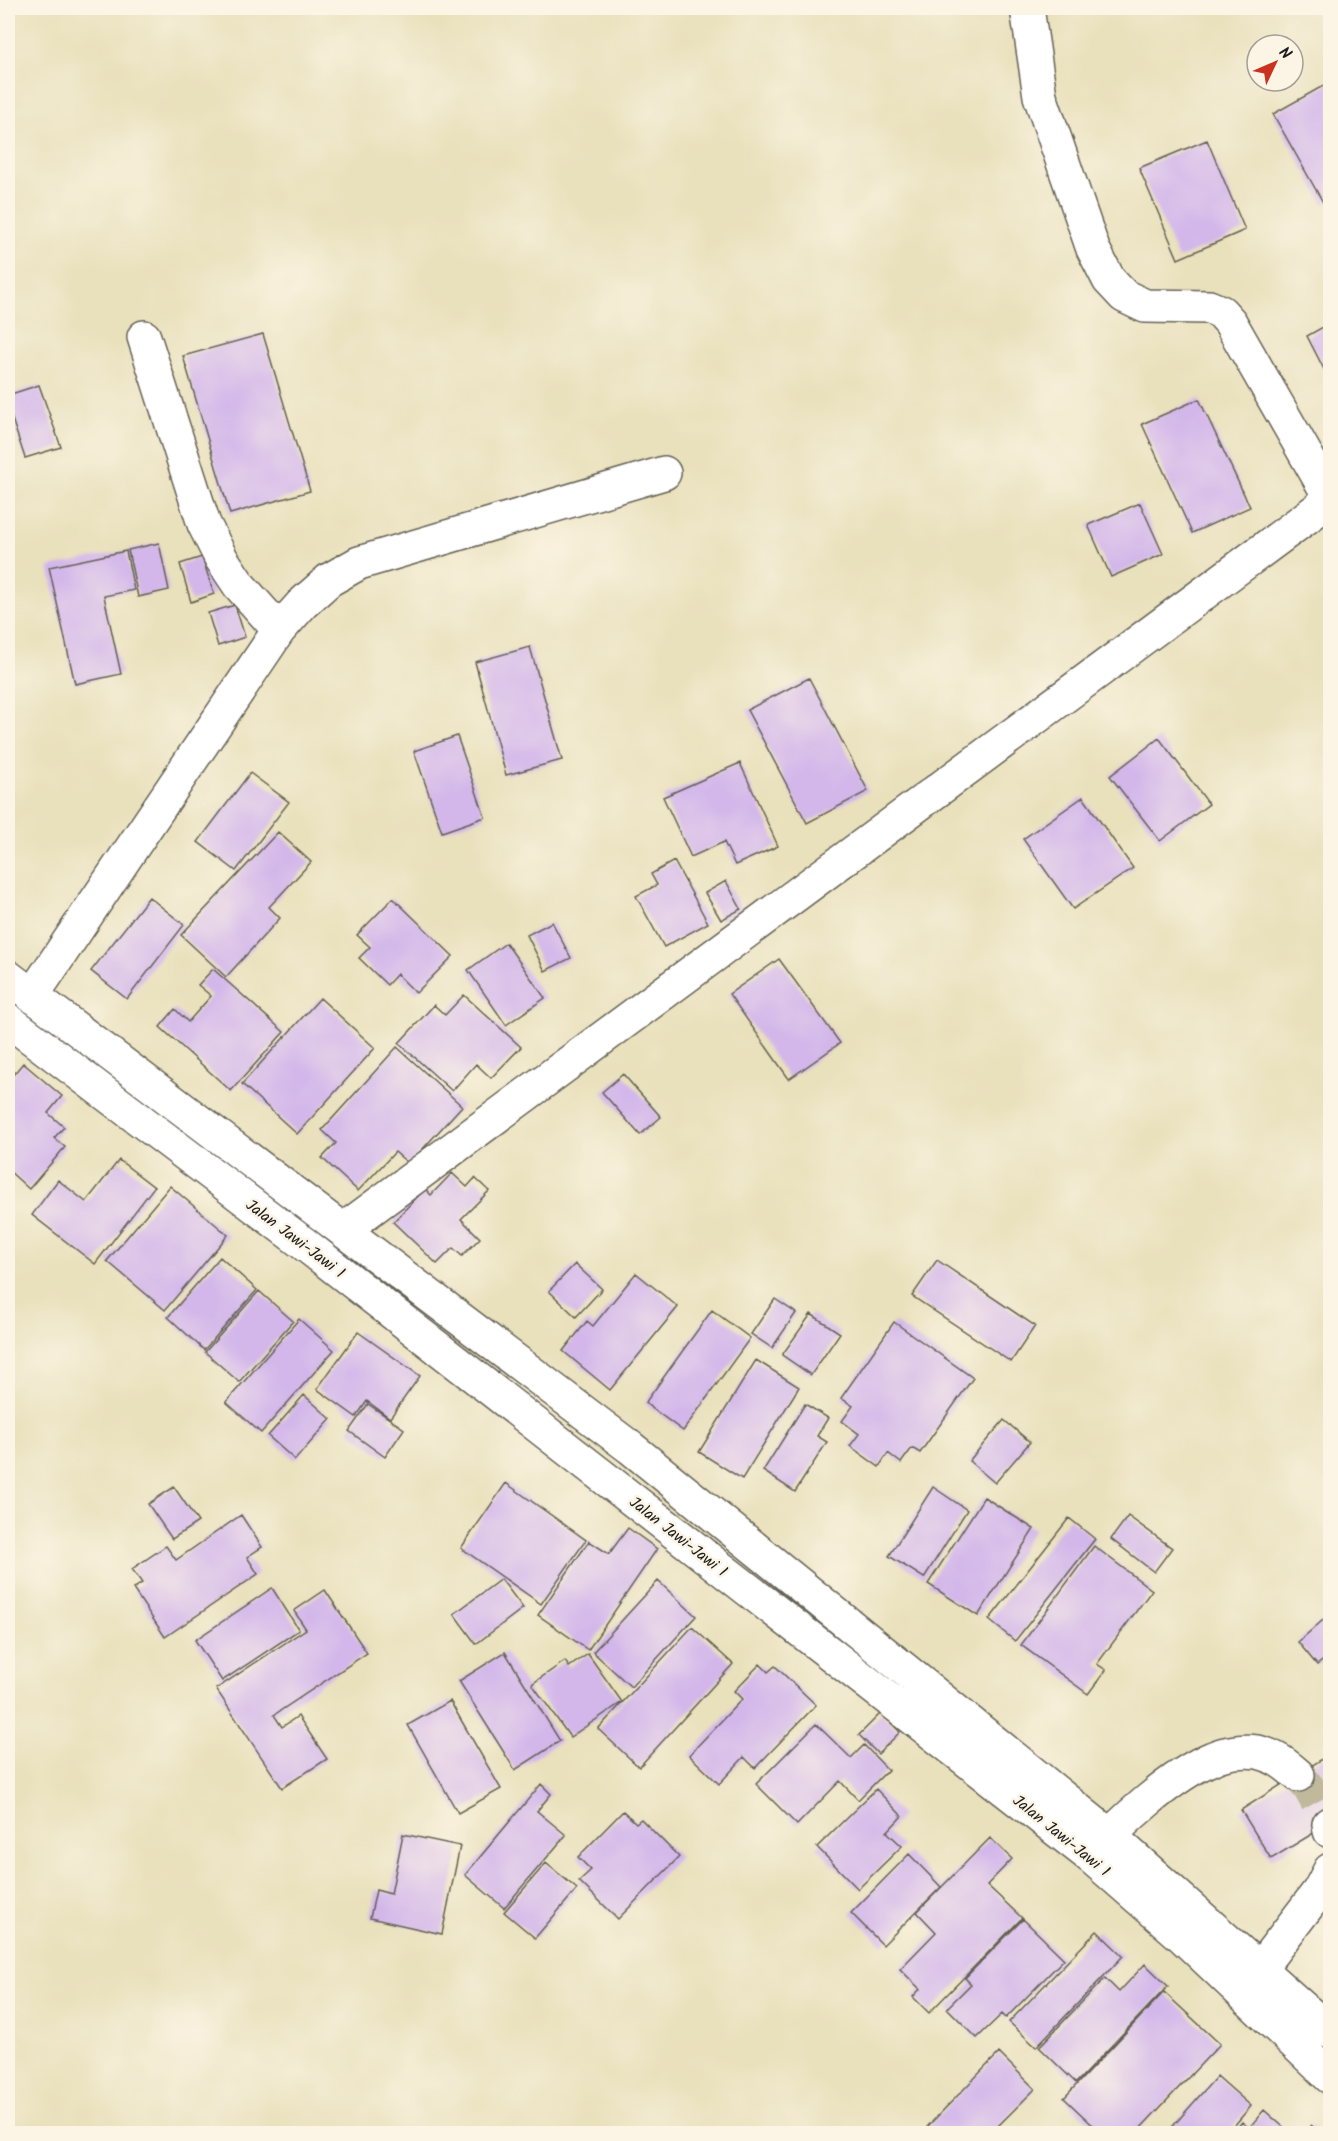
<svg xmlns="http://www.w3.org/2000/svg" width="1338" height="2141" viewBox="0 0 1338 2141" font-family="Kalam,sans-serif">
<rect width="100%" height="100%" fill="#fcf5e5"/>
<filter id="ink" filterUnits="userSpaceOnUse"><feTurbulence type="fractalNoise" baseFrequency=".0167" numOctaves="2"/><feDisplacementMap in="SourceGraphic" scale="12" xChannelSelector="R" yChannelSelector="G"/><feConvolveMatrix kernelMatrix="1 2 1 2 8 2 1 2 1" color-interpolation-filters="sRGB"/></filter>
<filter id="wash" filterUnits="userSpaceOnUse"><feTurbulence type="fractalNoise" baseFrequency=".008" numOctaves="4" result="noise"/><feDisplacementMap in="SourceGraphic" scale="24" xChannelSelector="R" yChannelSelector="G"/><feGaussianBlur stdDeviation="1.35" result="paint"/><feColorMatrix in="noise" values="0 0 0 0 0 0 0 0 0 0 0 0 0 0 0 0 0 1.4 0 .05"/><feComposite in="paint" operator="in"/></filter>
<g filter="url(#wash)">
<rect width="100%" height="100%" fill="#e9e0bc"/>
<g id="blocks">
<path fill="#d3b7ea" d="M1330 82V200L1324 204 1273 114Z
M1207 140 1245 230 1178 259 1139 168Z
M1330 323V381L1307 336Z
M263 334 310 491 230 514 183 356Z
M39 385 61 447 25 458 8 407V395Z
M1199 399 1250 507 1192 533 1142 424Z
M1140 503 1163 554 1111 577 1088 525Z
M159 543 169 590 138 597 128 550Z
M126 551 134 590 104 596 121 674 75 684 49 567Z
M202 557 214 594 191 602 180 564Z
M235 605 245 637 218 646 208 613Z
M530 647 562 760 506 775 475 662Z
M809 678 868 791 807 823 747 710Z
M457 736 485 817 442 832 414 751Z
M1159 738 1209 804 1160 841 1110 776Z
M740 763 778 846 735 865 724 842 691 857 663 797Z
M250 773 289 802 236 871 198 842Z
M1083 797 1133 868 1073 909 1023 839Z
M278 832 311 862 269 907 280 918 226 977 181 935Z
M674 861 708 923 664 947 636 896 657 885 651 874Z
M726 881 741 909 721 920 705 893Z
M149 897 184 925 127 999 91 971Z
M393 898 453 956 416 993 397 974 387 985 359 958 370 947 357 935Z
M552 922 571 958 545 971 527 935Z
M506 943 545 998 506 1025 468 970Z
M779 959 840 1043 789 1079 729 994Z
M213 969 284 1032 231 1091 160 1027 175 1009 188 1022 211 996 198 985Z
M464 995 521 1047 491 1078 476 1064 452 1091 399 1043 434 1005 445 1015Z
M320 998 375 1048 297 1134 242 1084Z
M397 1047 462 1106 409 1164 395 1152 358 1191 322 1158 336 1143 322 1130Z
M23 1063 62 1096 48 1113 64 1127 54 1138 65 1147 29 1189 8 1170V1081Z
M623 1074 661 1117 640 1135 602 1092Z
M119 1160 154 1187 95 1264 32 1215 58 1180 86 1202Z
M452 1173 467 1187 475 1178 489 1191 461 1219 480 1238 462 1256 453 1248 437 1264 393 1222 425 1189 431 1195Z
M170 1186 228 1235 165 1310 107 1261Z
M220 1257 257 1290 204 1350 168 1317Z
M937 1260 1035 1326 1011 1362 912 1296Z
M575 1264 602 1289 576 1317 549 1291Z
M636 1273 678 1307 610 1390 563 1351 587 1321 593 1326Z
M259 1291 293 1321 239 1382 205 1352Z
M775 1299 796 1313 772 1348 751 1334Z
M712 1310 750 1338 683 1431 645 1403Z
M811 1314 840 1333 811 1375 782 1355Z
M299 1319 334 1350 261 1433 226 1402Z
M894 1322 973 1378 920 1453 912 1448 901 1463 888 1453 879 1467 850 1446 859 1434 842 1421 853 1406 841 1398Z
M358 1332 420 1376 390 1418 367 1401 356 1417 317 1389Z
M756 1360 799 1387 742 1479 699 1452Z
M304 1395 331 1419 295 1460 268 1436Z
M368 1404 404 1429 385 1457 349 1431Z
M805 1404 828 1418 817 1436 827 1442 795 1492 763 1471Z
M1004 1420 1030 1442 995 1483 969 1461Z
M506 1483 586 1540 541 1604 461 1548Z
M174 1487 198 1522 172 1539 148 1504Z
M933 1487 967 1510 924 1578 889 1556Z
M984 1497 1034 1529 978 1616 928 1584Z
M241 1515 262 1547 247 1557 258 1574 165 1637 133 1589 142 1583 132 1569 166 1546 176 1560Z
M1128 1516 1172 1548 1154 1572 1111 1539Z
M1069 1518 1095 1539 1015 1641 989 1620Z
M628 1528 657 1549 588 1650 538 1615 589 1541 609 1554Z
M1094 1546 1152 1590 1097 1664 1106 1670 1088 1694 1021 1645Z
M501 1579 523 1608 476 1644 454 1614Z
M658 1581 696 1616 631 1687 593 1652Z
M272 1588 299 1630 222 1681 195 1640Z
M325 1590 367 1653 274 1715 282 1727 298 1716 327 1759 282 1788 216 1689 306 1629 294 1611Z
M1330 1614V1665L1325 1659 1317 1665 1298 1642Z
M692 1627 733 1664 639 1767 598 1729Z
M505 1652 560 1741 515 1770 459 1681Z
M588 1654 622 1702 570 1737 532 1684 565 1661 569 1667Z
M760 1664 768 1672 775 1666 816 1705 755 1768 744 1757 719 1784 689 1755 742 1699 734 1691Z
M450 1701 501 1789 458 1813 408 1725Z
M881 1713 900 1732 878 1754 859 1735Z
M816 1724 851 1758 864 1745 888 1770 858 1800 840 1781 797 1825 756 1784Z
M1330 1754V1823L1271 1859 1241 1810Z
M541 1784 551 1794 537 1811 566 1835 504 1908 465 1875Z
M876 1789 902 1816 887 1832 902 1846 858 1889 817 1847Z
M623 1811 636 1823 641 1819 679 1857 618 1919 579 1881 591 1870 578 1857Z
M403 1834 460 1846 442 1934 370 1918 376 1890 391 1894Z
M990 1838 1012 1859 987 1885 1022 1918 929 2013 913 1997 920 1989 900 1969 936 1932 917 1912Z
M909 1854 941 1887 883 1945 851 1913Z
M546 1863 577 1889 535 1938 504 1912Z
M1023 1919 1064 1959 1006 2018 1002 2014 977 2038 947 2008 971 1984 965 1978Z
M1097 1931 1123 1956 1036 2047 1009 2022Z
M1145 1964 1168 1986 1076 2083 1039 2047 1105 1978 1119 1992Z
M1164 1992 1220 2044 1135 2134H1102L1064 2098Z
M999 2053 1035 2089 994 2130 998 2134H934L927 2127Z
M1217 2076 1251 2106 1227 2134H1166Z
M1264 2110 1289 2132 1288 2134H1232L1242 2122 1249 2128Z
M1311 2125 1321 2134H1303Z"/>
</g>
</g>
<g filter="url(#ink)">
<use href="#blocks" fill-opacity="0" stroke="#646154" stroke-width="1.5"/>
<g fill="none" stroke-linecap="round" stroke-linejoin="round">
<path stroke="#c0b99c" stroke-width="33" stroke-dasharray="33 16" stroke-linecap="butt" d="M1298 1775 1309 1788 1329 1824"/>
<defs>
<path id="minor" d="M1027 8 1040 96 1093 249 1109 280 1124 296 1145 306 1209 307 1221 312 1230 322 1330 497
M144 337 204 524 221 558 239 585 279 630
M32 996 279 630 302 604 329 580 359 563 664 473
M343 1230 1330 500
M1329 1824 1330 1831
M1090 1856C1120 1823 1172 1775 1213 1758 1226 1752 1244 1750 1258 1752 1275 1756 1285 1764 1298 1775
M1260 1968 1319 1891 1330 1870"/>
<path id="highway" d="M8 977 631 1448 1109 1835 1330 2032
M8 1020 303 1243 1090 1856 1183 1937 1330 2077"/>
</defs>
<use href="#minor" stroke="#646154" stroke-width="36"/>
<use href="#highway" stroke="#646154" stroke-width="36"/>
<use href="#minor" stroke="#fff" stroke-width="33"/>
<use href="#highway" stroke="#fff" stroke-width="33"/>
</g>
</g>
<g text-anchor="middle" stroke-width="5" stroke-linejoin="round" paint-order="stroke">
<g font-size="16" fill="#1c1c1c" stroke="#fcf5e5">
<text transform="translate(296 1238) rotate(37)" y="6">Jalan Jawi-Jawi 1</text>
<text transform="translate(679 1536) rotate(38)" y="6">Jalan Jawi-Jawi 1</text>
<text transform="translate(1062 1835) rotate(39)" y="6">Jalan Jawi-Jawi 1</text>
</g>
</g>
<rect width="1338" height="2141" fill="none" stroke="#fcf5e5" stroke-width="30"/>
<g transform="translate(1275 63) rotate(46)"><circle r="28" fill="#fcf5e5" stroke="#a29e95" stroke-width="1.5"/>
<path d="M0-4.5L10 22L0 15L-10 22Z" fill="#c8321e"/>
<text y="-9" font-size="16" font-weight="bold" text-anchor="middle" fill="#1c1c1c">N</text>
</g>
</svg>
